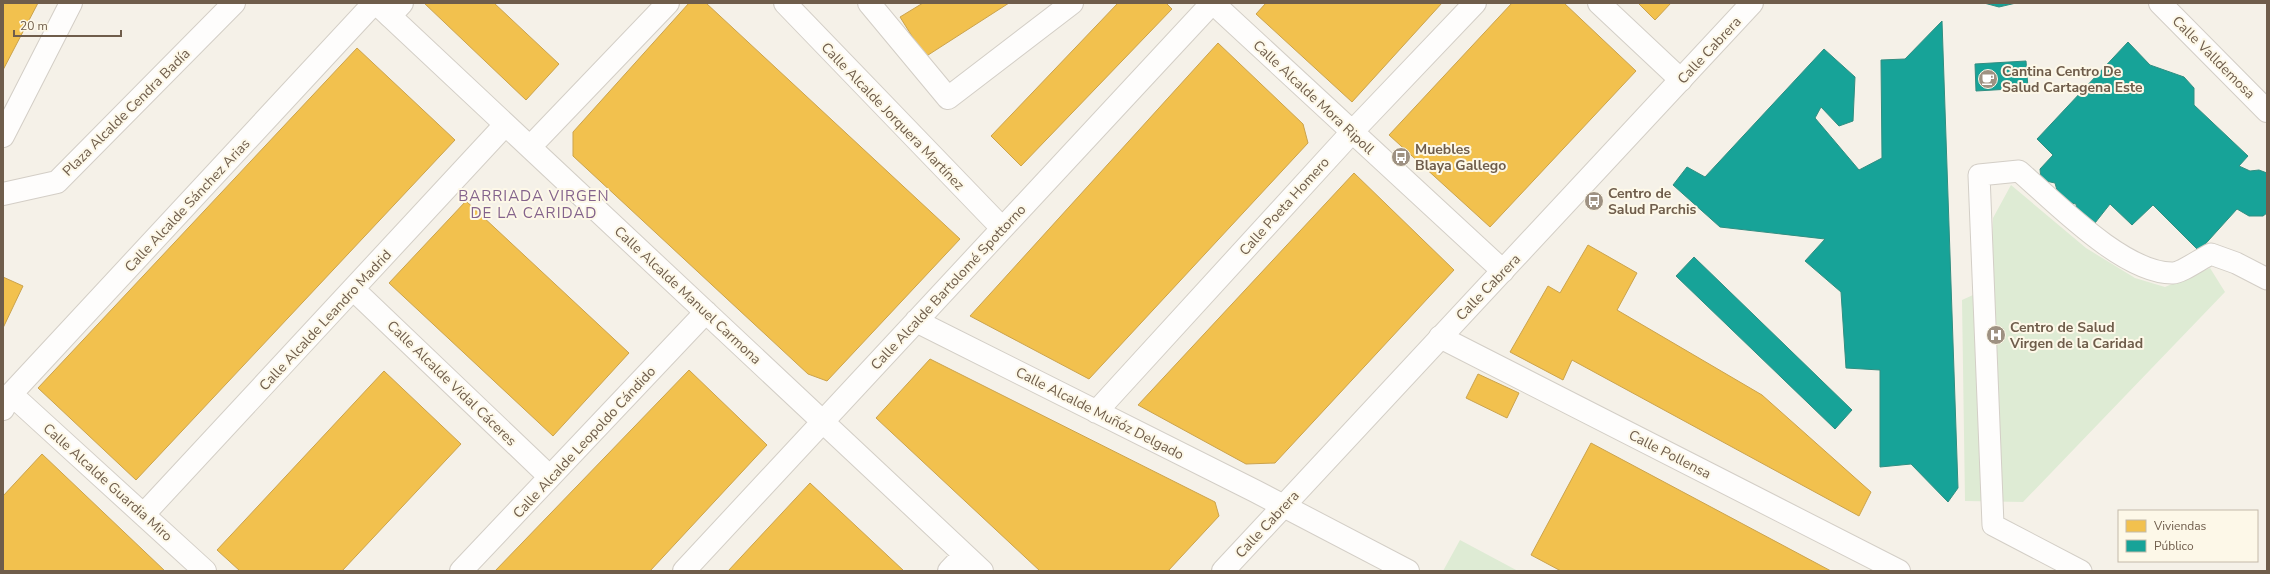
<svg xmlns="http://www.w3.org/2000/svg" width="2270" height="574" viewBox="0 0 2270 574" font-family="'Nunito Sans',sans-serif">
<rect width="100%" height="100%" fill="#f5f1e8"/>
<path fill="#deebd4" d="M2011 185 2086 248 2135 278 2165 287 2210 268 2225 292 2023 502 1965 501 1962 300 1984 290 1992 267 1993 218Z
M1460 540 1518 571H1443Z"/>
<path fill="#f2c14e" stroke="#cba34d" d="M3 3H38L3 70Z
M424 3H494L559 64 526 100Z
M689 3H706L960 239 827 381 808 374 573 156V132Z
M923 3H1009L925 57 900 17Z
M1118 3H1166L1172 9 1021 166 991 136Z
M1266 3H1442L1352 102 1256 14Z
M1512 3H1564L1636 71 1490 227 1389 135Z
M1638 3H1671L1655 20Z
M1218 43 1303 124 1308 143 1089 379 970 316Z
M357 48 455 140 136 480 38 388Z
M1354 173 1454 270 1275 463 1246 464 1138 405Z
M466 201 629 353 553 436 389 283Z
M1588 245 1637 273 1617 310 1762 395 1871 492 1859 516 1572 360 1563 380 1510 352 1548 286 1560 293Z
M3 277 23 286 3 328Z
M930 359 1215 502 1219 516 1168 571H1040L876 418Z
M689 370 767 445 650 571H495Z
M384 371 461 444 342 571H240L217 550Z
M1478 374 1519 393 1507 418 1466 398Z
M1591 443 1831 571H1561L1531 555Z
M42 454 165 571H3V496Z
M810 483 904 571H728Z"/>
<path fill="#17a398" stroke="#318e81" d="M1984 3H2016L1999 7Z
M1942 21 1958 488 1948 502 1911 464 1880 467V370L1846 368 1841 292 1805 261 1825 239 1720 227 1673 185 1687 167 1705 177 1824 49 1855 77 1853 121 1839 126 1821 107 1815 118 1859 170 1882 158 1881 60 1905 59Z
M2128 42 2150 65 2184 77 2194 88V105L2248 156 2239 166 2250 171 2259 170 2267 173V213L2263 216H2249L2237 209 2199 251 2153 205 2132 225 2110 204 2095 223 2078 218 2076 204 2060 201 2055 183 2041 180 2040 169 2053 155 2037 139Z
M2026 61 2028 88 1976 91 1975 64Z
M1694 257 1852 410 1835 429 1676 276Z"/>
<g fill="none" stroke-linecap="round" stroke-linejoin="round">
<defs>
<path id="service" d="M2081 571 1993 525 1979 175 2019 171C2055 202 2124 274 2173 273 2181 273 2202 258 2211 254L2236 263 2267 279"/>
<path id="pedestrian" d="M785 3 1002 228
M390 16 402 3
M1440 337 1899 571"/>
<path id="minor" d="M376 3 982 571
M869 3 948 98 1072 3
M1213 3 1503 271
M1599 3 1681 80
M2160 3 2267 111
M3 136 71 3
M530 147 668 3
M3 194 57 182 234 3
M353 289 550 477
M916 321 1255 491 1408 571
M11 394 205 571
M3 409 11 394 374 3
M1096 412 1352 132 1475 3
M144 514 505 125
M461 571 706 312
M684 571 1212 3
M949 571 964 555"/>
<path id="tertiary" d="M1223 571 1752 3"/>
</defs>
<use href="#service" stroke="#d3cec6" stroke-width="23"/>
<use href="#pedestrian" stroke="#d3cec6" stroke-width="24"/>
<use href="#minor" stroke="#d3cec6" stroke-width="24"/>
<use href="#tertiary" stroke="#d3cec6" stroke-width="24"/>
<use href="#service" stroke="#fefdfc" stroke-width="21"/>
<use href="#pedestrian" stroke="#fefdfc" stroke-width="22"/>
<use href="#minor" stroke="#fefdfc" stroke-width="22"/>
<use href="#tertiary" stroke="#fefdfc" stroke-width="22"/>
</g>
<defs>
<symbol id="cafe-disc" viewBox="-11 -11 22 22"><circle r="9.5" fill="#9e9182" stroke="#fdf8e8"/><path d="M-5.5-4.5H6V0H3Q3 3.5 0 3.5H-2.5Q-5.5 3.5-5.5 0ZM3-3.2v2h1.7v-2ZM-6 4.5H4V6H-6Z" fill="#fff"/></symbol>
<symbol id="bus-disc" viewBox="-11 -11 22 22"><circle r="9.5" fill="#9e9182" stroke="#fdf8e8"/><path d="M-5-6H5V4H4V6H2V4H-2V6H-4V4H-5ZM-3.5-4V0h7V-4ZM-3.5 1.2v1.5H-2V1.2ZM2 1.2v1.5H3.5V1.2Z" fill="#fff"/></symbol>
<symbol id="hospital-disc" viewBox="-11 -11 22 22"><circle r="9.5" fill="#9e9182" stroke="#fdf8e8"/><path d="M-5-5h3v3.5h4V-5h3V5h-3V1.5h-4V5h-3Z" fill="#fff"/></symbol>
</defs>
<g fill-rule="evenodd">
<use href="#cafe-disc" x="1977" y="68" width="22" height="22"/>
<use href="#bus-disc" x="1390" y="146" width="22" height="22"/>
<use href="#bus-disc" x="1583" y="190" width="22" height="22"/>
<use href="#hospital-disc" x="1985" y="324" width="22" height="22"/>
</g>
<g text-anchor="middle" stroke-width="4" stroke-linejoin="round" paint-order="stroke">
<g font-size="14" fill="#6f5d4b" stroke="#fdf8e8">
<text transform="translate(1709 50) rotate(-47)" y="5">Calle Cabrera</text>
<text transform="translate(2214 57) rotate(45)" y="5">Calle Valldemosa</text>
<text transform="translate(1314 97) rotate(43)" y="5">Calle Alcalde Mora Ripoll</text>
<text transform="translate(126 112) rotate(-45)" y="5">Plaza Alcalde Cendra Badía</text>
<text transform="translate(893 116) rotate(46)" y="5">Calle Alcalde Jorquera Martínez</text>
<text transform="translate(187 205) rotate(-47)" y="5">Calle Alcalde Sánchez Arias</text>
<text transform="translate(1284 206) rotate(-48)" y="5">Calle Poeta Homero</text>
<text transform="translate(948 287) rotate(-47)" y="5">Calle Alcalde Bartolomé Spottorno</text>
<text transform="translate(1488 287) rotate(-46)" y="5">Calle Cabrera</text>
<text transform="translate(688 295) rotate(43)" y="5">Calle Alcalde Manuel Carmona</text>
<text transform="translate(325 320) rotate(-47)" y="5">Calle Alcalde Leandro Madrid</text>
<text transform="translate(452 383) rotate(44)" y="5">Calle Alcalde Vidal Cáceres</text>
<text transform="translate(1100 413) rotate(27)" y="5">Calle Alcalde Muñóz Delgado</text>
<text transform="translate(584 442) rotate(-47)" y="5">Calle Alcalde Leopoldo Cándido</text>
<text transform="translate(1670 454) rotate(27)" y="5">Calle Pollensa</text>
<text transform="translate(108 482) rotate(42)" y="5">Calle Alcalde Guardia Miro</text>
<text transform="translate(1267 524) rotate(-47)" y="5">Calle Cabrera</text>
</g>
<g font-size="14" font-weight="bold" fill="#6f5d4b" stroke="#fdf8e8" text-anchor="start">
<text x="2002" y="76">Cantina Centro De<tspan x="2002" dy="16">Salud Cartagena Este</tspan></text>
<text x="1415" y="154">Muebles<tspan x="1415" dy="16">Blaya Gallego</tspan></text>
<text x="1608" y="198">Centro de<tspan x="1608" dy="16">Salud Parchis</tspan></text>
<text x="2010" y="332">Centro de Salud<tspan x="2010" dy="16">Virgen de la Caridad</tspan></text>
</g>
<g font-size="15" letter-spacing="1" fill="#84638c" stroke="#fdf8e8">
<text x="534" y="201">BARRIADA VIRGEN<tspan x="534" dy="17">DE LA CARIDAD</tspan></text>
</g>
</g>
<rect width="2270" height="574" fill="none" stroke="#6f5d4b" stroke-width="8"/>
<rect x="2118" y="510" width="140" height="52" fill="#fdf8e8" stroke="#c4baa9"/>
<rect x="2126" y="520" width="20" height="12" fill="#f2c14e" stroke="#c4baa9"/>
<text x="2154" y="530" font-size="12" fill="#6f5d4b">Viviendas</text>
<rect x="2126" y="540" width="20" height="12" fill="#17a398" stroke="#c4baa9"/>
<text x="2154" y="550" font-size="12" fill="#6f5d4b">Público</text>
<path d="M14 30v6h107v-6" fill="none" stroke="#6f5d4b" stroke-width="2"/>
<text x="20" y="30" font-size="12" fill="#6f5d4b" stroke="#fdf8e8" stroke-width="3" paint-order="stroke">20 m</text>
</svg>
